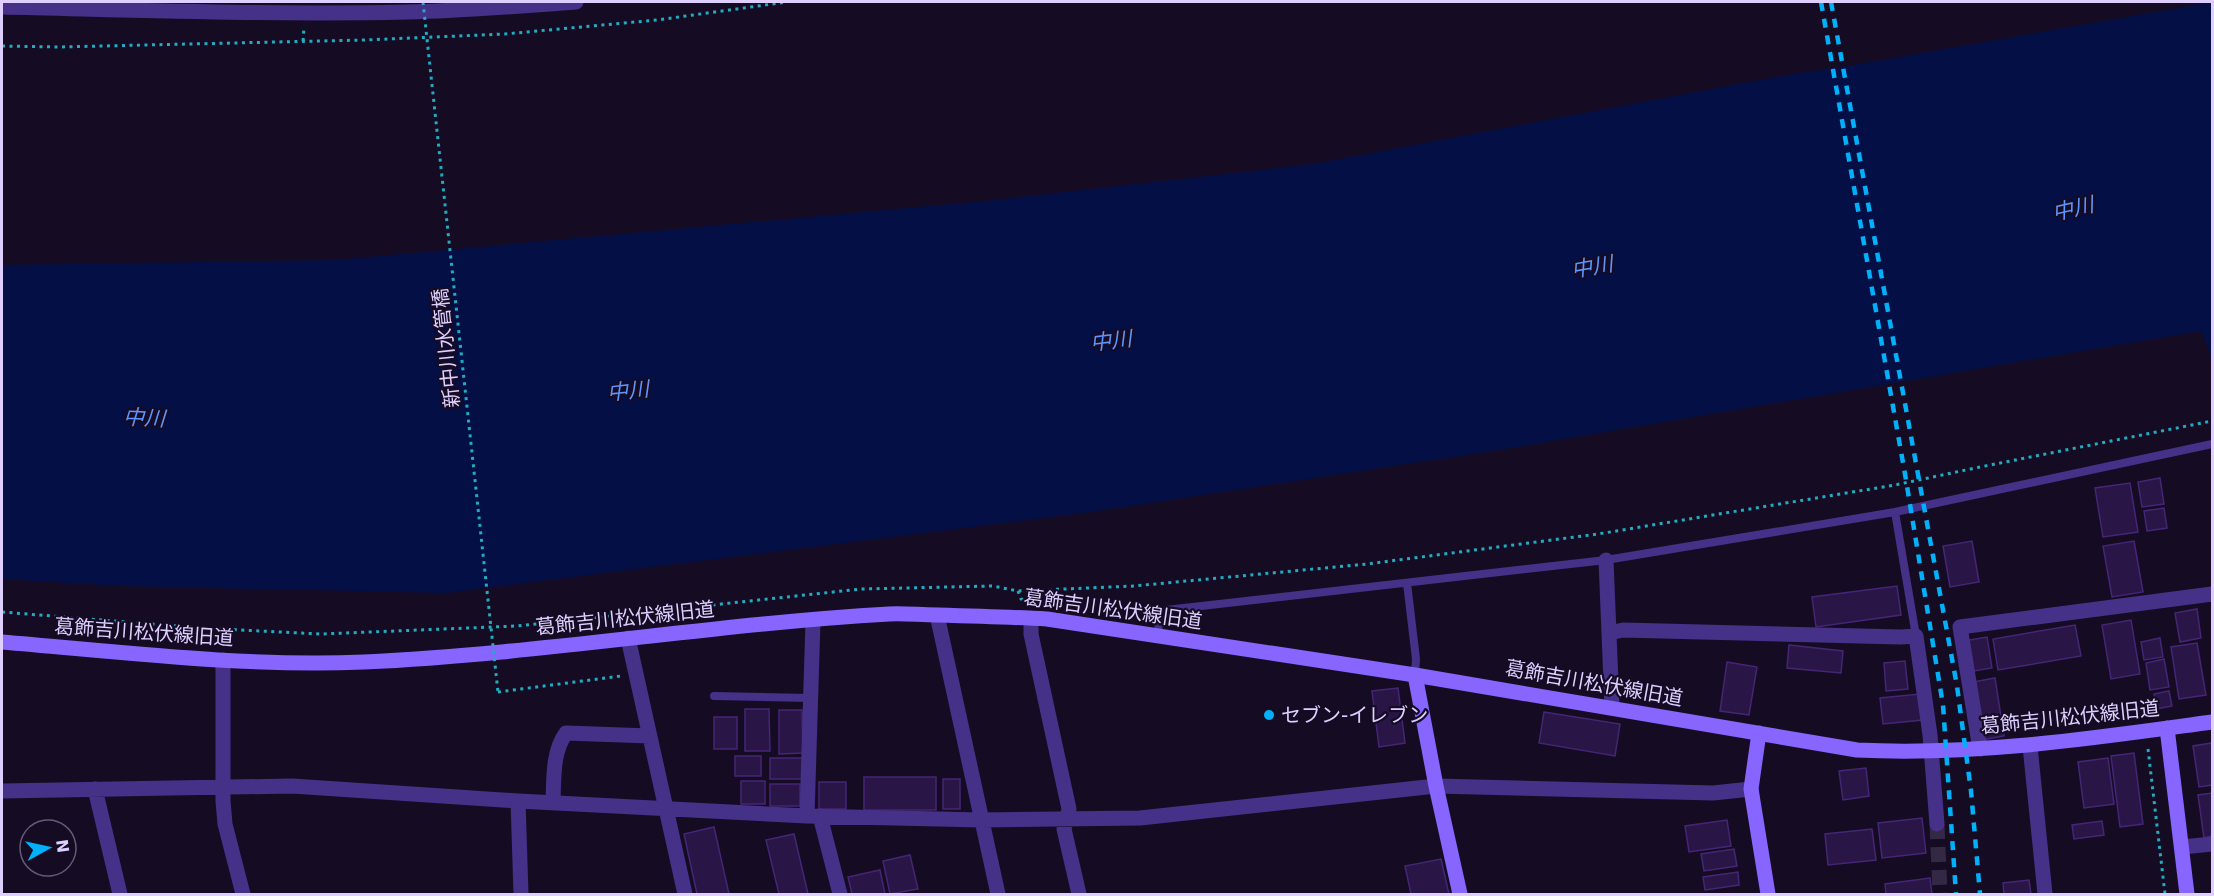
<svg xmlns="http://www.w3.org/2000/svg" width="2214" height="896" viewBox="0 0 2214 896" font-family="'DejaVu Sans','Noto Sans JP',sans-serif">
<rect width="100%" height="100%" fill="#150c24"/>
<path fill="#040f45" d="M2212 2V358L2201 331 1493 451 1091 512 446 593 121 586 2 579V265L336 260 995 200 1313 164 1781 76 1859 64Z"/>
<path fill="#291647" stroke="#452576" stroke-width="1.5" d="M2160 478 2164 504 2142 507 2138 482Z
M2130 483 2138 532 2103 537 2095 488Z
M2164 508 2167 528 2147 531 2144 511Z
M1972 541 1979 582 1950 587 1943 546Z
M2134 541 2143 592 2112 597 2103 546Z
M1897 586 1901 615 1816 627 1812 597Z
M2197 609 2201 638 2180 642 2175 613Z
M2131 620 2140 674 2111 679 2102 625Z
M2075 625 2081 656 1998 670 1993 639Z
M1987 637 1992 668 1974 671 1969 640Z
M2160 638 2163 657 2144 660 2141 642Z
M2197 643 2206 695 2179 699 2171 647Z
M1789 645 1843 651 1841 673 1787 668Z
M2164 659 2169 687 2150 690 2146 663Z
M1905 661 1908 689 1886 691 1884 663Z
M1727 662 1757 667 1749 715 1720 711Z
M1995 678 2004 736 1982 740 1973 682Z
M1398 688 1405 743 1379 747 1372 691Z
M2169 691 2172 706 2156 709 2154 694Z
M1920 694 1923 720 1883 724 1880 698Z
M745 709H769L770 751H745Z
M779 710H802L803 753 779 754Z
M1544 712 1620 724 1615 756 1539 743Z
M714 717H737V749H714Z
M2212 743V785L2199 787 2193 746Z
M2134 753 2143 824 2120 827 2111 756Z
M735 756H761V776H735Z
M770 758H803V779H770Z
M2108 758 2114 804 2084 808 2078 762Z
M1866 768 1869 796 1843 800 1839 771Z
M864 777H936V810H864Z
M943 779H960V809H943Z
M741 781H765V804H741Z
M819 782H846V809H819Z
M770 784H800V806H770Z
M2212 793V836L2204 838 2198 795Z
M1922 818 1926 853 1882 858 1878 823Z
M1727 820 1731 846 1689 852 1685 826Z
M2102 821 2104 835 2074 839 2072 825Z
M714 827 729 894H697L684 834Z
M1872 829 1876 860 1828 865 1825 834Z
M794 834 808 894H779L766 840Z
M1734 849 1737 866 1704 871 1701 854Z
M910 855 918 889 890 894 883 861Z
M1441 859 1449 894H1411L1405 866Z
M880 870 885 894H852L848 877Z
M1738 872 1739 885 1705 890 1703 877Z
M1930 878 1932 894H1886L1885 884Z
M2029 880 2031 894H2004L2003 883Z"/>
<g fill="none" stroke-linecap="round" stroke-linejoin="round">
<path stroke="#332945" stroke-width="15" stroke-dasharray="15 8" stroke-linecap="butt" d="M1937 824 1940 894"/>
<path stroke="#21acc1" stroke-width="3" stroke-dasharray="3 4.5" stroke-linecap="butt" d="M303 41 304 27
M2 46 58 47 364 40 505 34 657 20 787 2
M1018 591 1021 599 1026 600
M2 612 201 628 321 634 517 626 861 589 993 586 1018 591 1134 586 1367 564 1598 534 1895 485 1980 467 2212 421
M498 692 621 676
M2148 749 2165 894"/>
<path stroke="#453188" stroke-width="8" d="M1895 512 1916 636
M1407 583 1416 659 1415 675
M1158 635 1159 616 1166 610 1606 560 1895 512 2212 444
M714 696 810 698"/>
<path stroke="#453188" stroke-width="15" d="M2 7C137 10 272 15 407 12 464 11 520 6 576 2
M1606 560 1612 707
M937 615 998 894
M1031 618V634L1069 809 1064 829 1079 894
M1609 633 1623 630 1901 637 1916 636 1930 735 1937 824
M628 638 685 894
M223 660V801L225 824 243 894
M2030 746 2045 894
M1980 749 1960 627 2212 594
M95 789 120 894
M2 791 292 786 518 801 807 816 982 820 1140 818 1436 786 1713 793 1751 789
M518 801 521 894
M553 803C554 780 552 752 566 733L650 736
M807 816 813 621
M820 816 840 894
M2182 847 2212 844"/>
<path stroke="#8766ff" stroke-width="15" d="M2 642C122 652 243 667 364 662 540 654 713 624 889 614 904 613 920 615 936 615 973 616 1010 617 1047 619L1415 675 1857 750C1977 756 2094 738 2212 722
M1415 675 1436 786 1460 894
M2167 728 2187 894
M1759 733 1751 789 1768 894"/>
<path stroke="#00b1fa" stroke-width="4.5" stroke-dasharray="9 8" stroke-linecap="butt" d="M1821 2 1905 474 1943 705 1956 894
M1831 2 1957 686 1971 791 1980 894"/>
<path stroke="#21acc1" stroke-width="3" stroke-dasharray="3 4.5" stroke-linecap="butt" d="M423 2 498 692"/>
</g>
<circle fill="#00b1fa" stroke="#150c24" stroke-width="2" cx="1269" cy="715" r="6"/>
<g text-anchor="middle" stroke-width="4.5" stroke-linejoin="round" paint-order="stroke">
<g font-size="20" fill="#decfff" stroke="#150c24">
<text transform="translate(446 348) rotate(-96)" y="7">新中川水管橋</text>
<text transform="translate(1113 609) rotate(8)" y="7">葛飾吉川松伏線旧道</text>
<text transform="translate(625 618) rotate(-6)" y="7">葛飾吉川松伏線旧道</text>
<text transform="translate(144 632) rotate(4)" y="7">葛飾吉川松伏線旧道</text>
<text transform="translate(1594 683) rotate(10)" y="7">葛飾吉川松伏線旧道</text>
<text transform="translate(2070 717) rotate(-6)" y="7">葛飾吉川松伏線旧道</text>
</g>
<g font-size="20" fill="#decfff" stroke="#150c24" text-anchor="start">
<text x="1281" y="722">セブン-イレブン</text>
</g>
<g font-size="21" font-style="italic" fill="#5d95ff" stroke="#150c24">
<text transform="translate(2073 209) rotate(-13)" y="7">中川</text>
<text transform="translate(1592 267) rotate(-10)" y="7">中川</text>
<text transform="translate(1111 341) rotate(-7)" y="7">中川</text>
<text transform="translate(628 391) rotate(-6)" y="7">中川</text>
<text transform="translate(144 418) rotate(3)" y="7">中川</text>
</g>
</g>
<rect width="2214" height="896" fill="none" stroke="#decfff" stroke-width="6"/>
<g transform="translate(48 848) rotate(82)"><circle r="28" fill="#150c24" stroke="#655a7c" stroke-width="1.5"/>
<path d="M0-4.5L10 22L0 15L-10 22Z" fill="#00b1fa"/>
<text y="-9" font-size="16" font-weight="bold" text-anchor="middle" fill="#decfff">N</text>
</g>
</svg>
